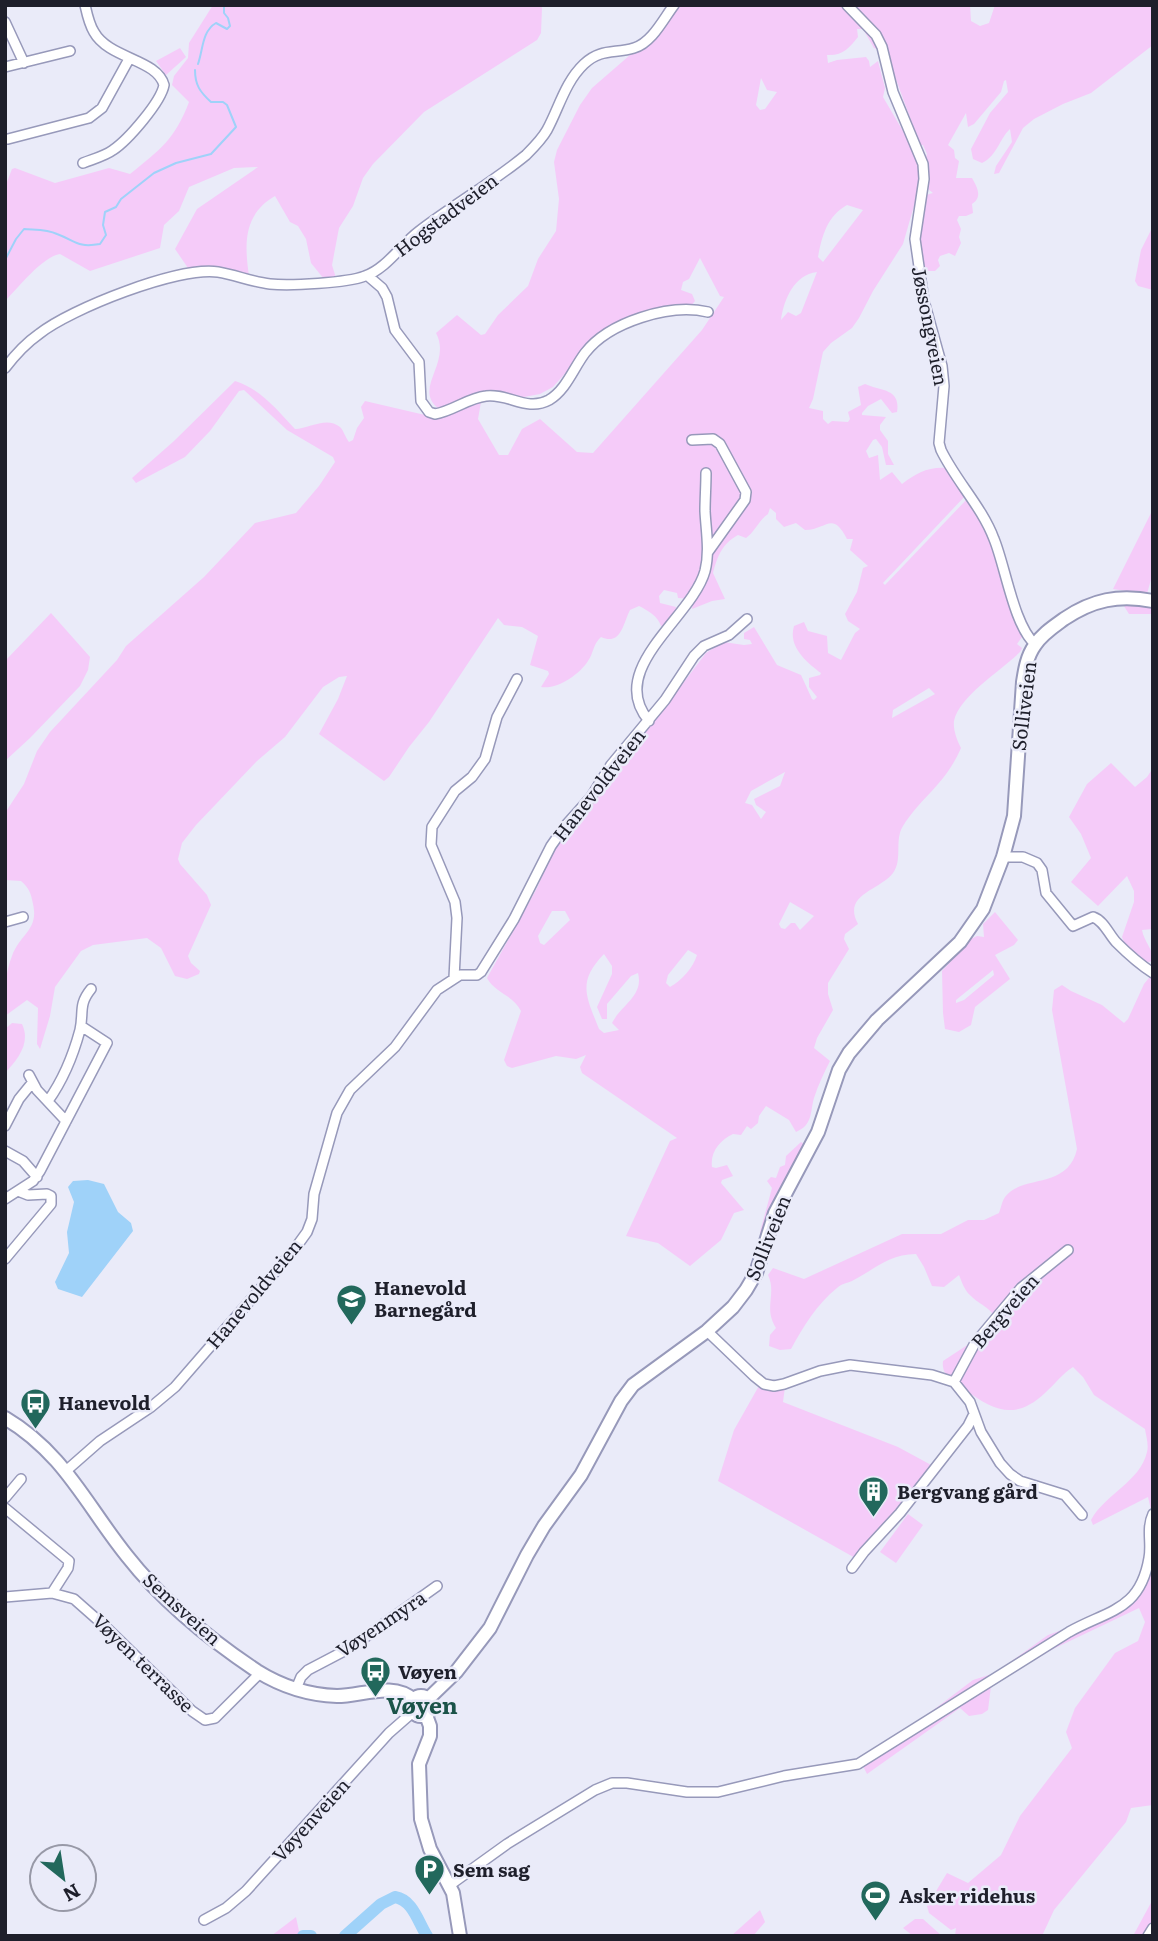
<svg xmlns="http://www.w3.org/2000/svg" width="1158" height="1941" viewBox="0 0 1158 1941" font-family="Literata,serif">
<rect width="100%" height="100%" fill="#eaebf9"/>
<path fill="#f5cbf9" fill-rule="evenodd" d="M213 5H541L542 8 541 33 537 40 424 112 373 164 363 178 353 206 339 228 332 265 336 278 324 279 311 263 306 239 298 226 290 222 275 196C244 214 244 242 249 276L214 266 188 268 175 249 197 209 258 167 234 168 189 187 179 211 164 225 160 248 90 271 60 254C42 257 19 287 5 301V187L12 169 15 168 55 183 109 168 130 174C160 150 175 139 189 102L172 85 174 76 188 58 189 43Z
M673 5H846L873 38 877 49 874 48 863 29H857L858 37C849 48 843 56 827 55L828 63 837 60 866 57 869 61 870 67 878 61 885 88 883 97 917 155 921 172 918 192 903 244 873 291 859 318 852 328 831 343 823 352 813 399 809 408 823 411V419L828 424 832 421 848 422 850 419 848 412 861 405 858 387 865 384C880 391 901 388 897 412L892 413 881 399 868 406 862 413V415L886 417 880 425V430L888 441V454L894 465H886L882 447 876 439 873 440 866 451 869 458 878 455 880 480 892 472 902 484C916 473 929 466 948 468L966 495 883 583 885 585 968 498 989 534 1022 631V637L1017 644 1022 648 1020 652C1002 670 959 696 954 721 953 730 957 740 961 748 945 785 922 796 903 826 894 840 903 860 893 873 879 891 842 894 858 924L845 934 844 939 849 949 828 983V994L833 1010 817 1038 814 1048 830 1061C824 1073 818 1085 814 1098 810 1112 813 1125 796 1132L789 1120 766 1106 759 1116 758 1123 751 1129 747 1126 741 1135 733 1134C720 1140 710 1152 712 1167L716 1168 727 1165 733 1176 722 1180 721 1183 744 1210 734 1213 721 1240 690 1266 658 1243 626 1236 670 1141 677 1138 582 1073 580 1067 586 1055 576 1059 556 1056 512 1068 507 1066 504 1060 521 1011C513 995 495 993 487 978L537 888 553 851 604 783 609 785V772L655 720 706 653 723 642 744 645 752 644 750 640 744 639V633L754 627 777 665 801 675 812 699 814 700 817 697 809 687V678L820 675 821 673C805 661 788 646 794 626L804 622 808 631 827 636 828 653 841 660 855 633 860 629 848 621 845 614 857 592 863 568 868 566 850 550 853 539H847C832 510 827 530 805 530L796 523 784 527 776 519V513L770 508 768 514C759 520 755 532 746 538L738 535C722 544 718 555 713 573L725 599 712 601 692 609 694 599 678 598 677 593 664 590 659 596 660 603 676 607 675 613 664 626H661C658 616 647 610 639 606L630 610C623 624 621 646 601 637 593 644 594 652 588 661 580 674 557 690 541 687L549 674 548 671 530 665 538 636 522 627 504 625 498 618 429 722 409 747 389 777 384 781 319 734 338 699 347 676 339 677 323 687 285 737 257 761 196 825 182 843 178 859 180 864 207 895 211 905 188 956 191 963 200 971 199 974 187 979 175 976 161 948 147 938 93 945 81 951 55 987 50 1016 40 1049 37 1044 38 1008 27 1000 5 1016C5 995 4 976 12 956 20 934 39 930 33 904 31 893 29 888 21 881L5 880V813L24 784 37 751 50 732 117 660 126 646 204 577 255 523 296 513 319 486 335 462 333 457 287 430 244 390 239 391 210 431 185 457 136 483 132 478 174 441 235 381C261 389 277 410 295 429 310 428 327 416 340 427 344 431 345 437 349 442L353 440 357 428 364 418 361 407 365 401 425 415 437 414 438 408C413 388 452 363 436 333L457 315 481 335 485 334 498 315 528 286 538 259 556 231 559 199 554 162 557 150 580 105 592 88 630 55 636 46 644 42ZM761 78 767 90 777 92 765 109 760 110 756 105ZM847 205 863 210 823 262 818 257C822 236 827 216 847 205ZM700 258 720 296 724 297 702 330 593 453 577 452 540 419 522 429 508 455H499L478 419 481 402 487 394 524 397 540 394 553 387 576 361 628 323 691 306 695 301 692 294 681 290 683 282 689 279ZM817 272 801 313 796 316 788 312 781 320C784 299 794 275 817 272ZM929 688 935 694 892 718 893 710ZM785 772 780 786 754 799 756 805 766 812 761 819 752 805 745 803 751 791ZM790 902 814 916 800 930 795 923H791L785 929 781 928 779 924ZM552 911H565L570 920 544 945 540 943 538 936ZM688 950 697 955C693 968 682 980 670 987L666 983 668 975ZM604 954 612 966V974L597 1007 602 1019H607V1004L631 976 638 973C644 996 621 1005 612 1023L619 1030 604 1033 599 1029C586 996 577 982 604 954Z
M852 5H970L971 21 980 26 989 23 995 5H1153V45L1091 93 1063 104 1034 119 1023 128 999 173 994 174 996 166 1012 142 1010 129C999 139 998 155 982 163L973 159 971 149 990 113 1008 92 1006 80 1004 81 1001 92 974 124 968 127 966 113 948 145 954 150 955 158 959 161 956 178H972C977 187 983 197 972 204L973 213 966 216H959L957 220 961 229 959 237 961 243 955 256 949 253 940 256 938 260 940 266 935 271H928C913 251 920 217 926 195L933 193 927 188C928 177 923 164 927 154L923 145H920L890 63 891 61Z
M180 48 186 57 166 75 156 61Z
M1153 226V290L1138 286 1135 281 1141 250Z
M1153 509V572L1147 594 1113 589Z
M1122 603 1153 606V614H1129Z
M51 613 90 657 88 670 80 686 30 738 5 761V661Z
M1111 763 1135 787 1147 777 1153 768V929L1142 930C1144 942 1153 948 1153 961L1144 963 1126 947 1122 937 1134 902V891L1127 876 1098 906 1071 882 1091 858 1081 834 1069 817 1087 784Z
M995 912 1018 940 1014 945 995 955 1010 979 975 1007 971 1025 959 1032 945 1029 943 1013 942 971 971 939 977 936 984 937 983 924ZM993 970 994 975 964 1000 956 1003V1000Z
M1153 973V1805L1131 1808 1126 1822 1054 1910 1042 1936H955L956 1928 951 1930 929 1913 927 1906 947 1873 968 1883 1001 1855 1020 1816 1072 1748 1066 1732 1075 1708 1115 1653 1138 1641 1145 1622 1139 1608 1051 1650 991 1686 988 1710 982 1714 969 1716 960 1708 867 1774 862 1764 973 1680 995 1673 1048 1635 1098 1617 1129 1600 1148 1565 1151 1510 1148 1497 1093 1525 1091 1520C1105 1494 1140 1482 1147 1452 1149 1445 1146 1436 1145 1429L1094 1395 1083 1377 1073 1367C1062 1374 1055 1384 1045 1393 1015 1421 994 1411 964 1389 954 1381 941 1376 943 1361L978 1338 997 1320C988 1305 981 1306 971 1296 964 1290 962 1282 959 1275L944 1287 932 1286 924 1267 916 1254C889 1254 874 1270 852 1281 847 1283 841 1284 837 1288 817 1304 803 1327 791 1349L780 1350 769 1346 770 1335 776 1328C763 1308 777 1294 768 1275L773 1268 804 1279 902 1234H941L968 1220H984L999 1213C1001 1208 1002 1201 1005 1197 1022 1174 1068 1190 1077 1149L1052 1010 1054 990 1062 985 1071 991 1102 1005 1124 1023 1128 1019 1144 984Z
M12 1023 22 1024C31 1043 18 1059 5 1073V1029Z
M801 1142 804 1144 803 1151 761 1241 760 1232 772 1188 767 1181 771 1177 776 1178 780 1167 785 1165 786 1156Z
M760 1384 785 1387 783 1402 898 1447 933 1466 857 1559 718 1481 734 1430Z
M908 1514 923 1525 896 1563 880 1552Z
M1153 1899V1936H1133Z
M760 1910 765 1922 753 1936H731Z
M296 1917 300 1936H271Z
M915 1919H923L942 1936H913L903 1928Z"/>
<path fill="#9fd2f9" d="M88 1180 104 1184 118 1212 131 1223 133 1231 82 1297 58 1289 55 1282 69 1253 67 1232 74 1202 68 1187 73 1181Z"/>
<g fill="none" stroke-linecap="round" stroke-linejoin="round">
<path stroke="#9fd2f9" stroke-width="2" d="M198 64C203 50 202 31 216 23L227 29 230 26 228 18 224 13V5
M5 260 16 239 24 229C34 230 47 229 57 234 76 241 77 248 100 244L106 235 103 225 105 212 116 207 121 199 154 173 176 163 211 154 236 127 227 105 223 102H211C200 92 195 85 195 70"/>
<path stroke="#9fd2f9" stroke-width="12" d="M303 1936H311
M345 1936 381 1904 395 1897C413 1900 418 1922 427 1936"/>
<defs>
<path id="street" d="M847 5 876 35 882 47 893 92 923 164 924 179 915 239 924 301 942 366 944 386 939 443 941 450C956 481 982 507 994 539 1005 565 1014 626 1035 644
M5 22 24 63
M5 67 70 51
M8 139 89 118 102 108 129 59
M83 163C93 159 105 156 113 150 128 140 161 102 164 85 157 59 109 59 94 32 89 24 87 14 85 5
M368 276 382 288 387 297 395 330 419 362 421 401 429 412 435 414C453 411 468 398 486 396 508 393 527 412 549 400 566 390 573 369 585 353 609 322 670 303 708 312
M5 368C15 355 26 343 39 334 70 309 179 266 218 272 236 275 252 282 270 284 290 286 347 283 365 276 386 269 401 245 418 232 453 205 492 183 526 155 534 147 542 139 547 130 559 108 565 82 584 64 601 48 615 54 634 48 652 43 664 18 674 5
M692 440 713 439 720 444 746 492 745 500 708 552
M649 721C605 669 692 618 705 571 710 551 706 531 705 511 705 499 706 486 706 473
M1003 857H1023L1037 863 1042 870 1046 893 1073 926 1093 917C1104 921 1108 933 1116 942 1128 954 1139 964 1153 973
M5 922 23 917
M454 978 457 918 455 902 431 845 432 827 455 791 472 777 485 759 497 717 517 679
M29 1075 37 1090 66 1121
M48 1101C63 1080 73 1056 80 1030 84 1012 78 1005 91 989
M5 1126 19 1099 32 1083
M5 1151 23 1161 37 1177
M5 1199 33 1181 40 1171 107 1043 81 1026
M5 1259 51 1204V1196L47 1194 28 1195 18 1191
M707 1331 754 1376 764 1384 774 1386 784 1384 820 1371 850 1365 932 1375 954 1382 970 1402 981 1432 1000 1463 1010 1474 1020 1481 1065 1495 1082 1515
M954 1382 975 1343 1021 1288 1068 1250
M67 1470 100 1441 151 1407 175 1387 294 1250 307 1232 312 1219 314 1194 337 1113 350 1090 395 1047 437 990 460 975H477L481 972 514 919 551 846 565 826 591 797 611 765 665 700 694 656 704 646 729 635 747 619
M5 1498 21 1479
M5 1508 69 1561 68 1568 52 1593
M852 1568 864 1552 900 1513 968 1426 973 1416
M5 1597 52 1593 74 1599 108 1629 192 1711 205 1720 215 1718 260 1673
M296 1689 301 1677 308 1670 350 1648 437 1586
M450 1885 507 1844 595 1790 612 1783H627L687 1792H718L784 1776 858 1764 1069 1632C1108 1610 1140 1611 1149 1558 1152 1543 1146 1529 1153 1514
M204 1920 226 1908 246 1891 389 1733 413 1712
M1148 1936 1153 1928"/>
<path id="secondary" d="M5 1418C64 1453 86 1505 127 1556 163 1602 209 1639 257 1671 281 1686 309 1695 337 1696 362 1696 393 1681 414 1700
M411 1706a10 10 0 1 1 20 0a10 10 0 1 1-20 0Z
M428 1699 456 1672 490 1628 527 1555 544 1526 581 1475 621 1401 633 1385 707 1331 733 1307 746 1290 756 1273 775 1213 818 1132 839 1070 849 1053 877 1020 960 942 983 909 1003 857 1014 816 1023 682C1025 669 1027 656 1035 645 1042 634 1053 627 1064 619 1092 600 1119 594 1153 601
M426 1715 430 1726V1736L419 1764 421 1819 430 1849 453 1893 460 1936"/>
</defs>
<use href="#street" stroke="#9799ba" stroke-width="12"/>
<use href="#secondary" stroke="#9799ba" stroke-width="16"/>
<use href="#street" stroke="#fff" stroke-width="9"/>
<use href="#secondary" stroke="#fff" stroke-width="12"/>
</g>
<defs>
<symbol id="school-pin" viewBox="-11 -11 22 30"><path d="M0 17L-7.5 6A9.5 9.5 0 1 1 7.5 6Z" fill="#22685c" stroke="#eaebf9"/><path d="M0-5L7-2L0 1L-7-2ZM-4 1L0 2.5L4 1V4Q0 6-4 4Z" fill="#fff"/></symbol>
<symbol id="bus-pin" viewBox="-11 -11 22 30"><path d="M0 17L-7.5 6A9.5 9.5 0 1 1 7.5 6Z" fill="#22685c" stroke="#eaebf9"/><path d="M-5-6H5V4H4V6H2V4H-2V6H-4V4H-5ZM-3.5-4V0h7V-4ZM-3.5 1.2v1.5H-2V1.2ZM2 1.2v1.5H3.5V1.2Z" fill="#fff"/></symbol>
<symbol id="building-pin" viewBox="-11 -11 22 30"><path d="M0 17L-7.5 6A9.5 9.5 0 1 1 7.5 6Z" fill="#22685c" stroke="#eaebf9"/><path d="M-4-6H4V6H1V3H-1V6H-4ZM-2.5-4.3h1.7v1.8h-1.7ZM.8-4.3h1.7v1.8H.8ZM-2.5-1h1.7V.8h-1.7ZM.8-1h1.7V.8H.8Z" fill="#fff"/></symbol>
<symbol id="parking-pin" viewBox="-11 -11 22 30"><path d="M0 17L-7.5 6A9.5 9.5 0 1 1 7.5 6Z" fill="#22685c" stroke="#eaebf9"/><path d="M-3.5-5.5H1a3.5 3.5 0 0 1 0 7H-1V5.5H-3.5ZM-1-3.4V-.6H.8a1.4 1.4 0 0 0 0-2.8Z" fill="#fff"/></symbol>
<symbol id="stadium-pin" viewBox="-11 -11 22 30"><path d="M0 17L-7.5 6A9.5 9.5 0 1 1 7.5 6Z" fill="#22685c" stroke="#eaebf9"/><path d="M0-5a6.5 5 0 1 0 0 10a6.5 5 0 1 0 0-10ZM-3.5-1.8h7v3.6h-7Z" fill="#fff"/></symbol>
</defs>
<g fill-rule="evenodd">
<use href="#school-pin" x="334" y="1282" width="35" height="47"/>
<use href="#bus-pin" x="18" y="1386" width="35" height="47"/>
<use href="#building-pin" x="856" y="1474" width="35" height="47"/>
<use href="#bus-pin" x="358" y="1654" width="35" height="47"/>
<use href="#parking-pin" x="412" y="1852" width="35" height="47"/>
<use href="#stadium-pin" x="858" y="1878" width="35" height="47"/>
</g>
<g text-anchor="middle" stroke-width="5" stroke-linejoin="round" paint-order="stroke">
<g font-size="19" fill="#1e1f2b" stroke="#eaebf9">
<text transform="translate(446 215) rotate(-37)" y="7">Hogstadveien</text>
<text transform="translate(930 326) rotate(79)" y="7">Jøssongveien</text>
<text transform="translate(1024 706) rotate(-83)" y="7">Solliveien</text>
<text transform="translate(599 785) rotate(-52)" y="7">Hanevoldveien</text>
<text transform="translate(768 1238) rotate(-68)" y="7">Solliveien</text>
<text transform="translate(254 1294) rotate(-50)" y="7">Hanevoldveien</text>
<text transform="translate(1005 1311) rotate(-49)" y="7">Bergveien</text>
<text transform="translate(182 1609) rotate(42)" y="7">Semsveien</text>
<text transform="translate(381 1624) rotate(-34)" y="7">Vøyenmyra</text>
<text transform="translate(143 1663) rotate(44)" y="7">Vøyen terrasse</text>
<text transform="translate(311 1820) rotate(-48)" y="7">Vøyenveien</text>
</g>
<g font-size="19" font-weight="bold" fill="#1e1f2b" stroke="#eaebf9" text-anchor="start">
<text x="374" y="1295">Hanevold<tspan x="374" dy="22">Barnegård</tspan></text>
<text x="58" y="1410">Hanevold</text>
<text x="897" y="1499">Bergvang gård</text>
<text x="398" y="1679">Vøyen</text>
<text x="453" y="1877">Sem sag</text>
<text x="899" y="1903">Asker ridehus</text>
</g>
<g font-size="23" font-weight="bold" fill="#1b5349" stroke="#eaebf9">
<text x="422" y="1714">Vøyen</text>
</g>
</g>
<rect width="1158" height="1941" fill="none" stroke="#1e1f2b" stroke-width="14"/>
<g transform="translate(63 1878) rotate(150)"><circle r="33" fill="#eaebf9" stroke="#9899a7" stroke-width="2"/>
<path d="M0-5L12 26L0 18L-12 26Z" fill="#22685c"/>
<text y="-10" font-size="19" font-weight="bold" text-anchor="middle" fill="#1e1f2b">N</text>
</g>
</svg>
